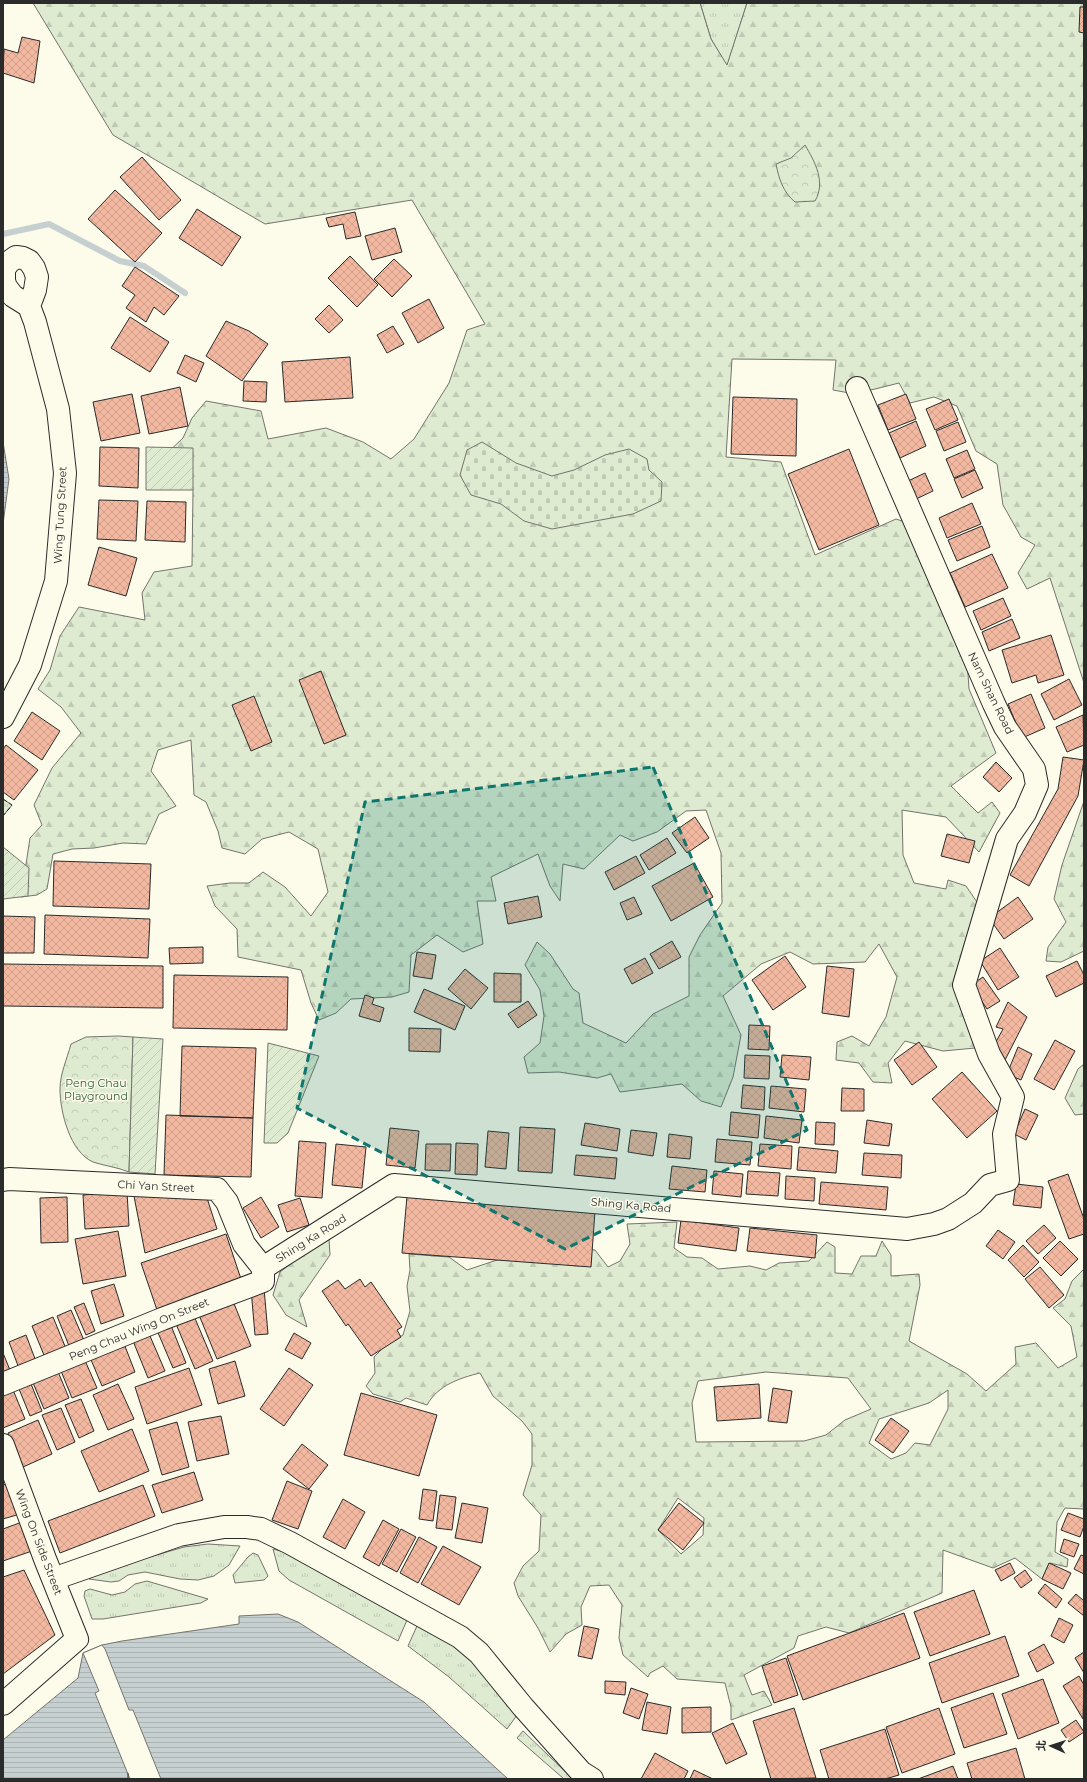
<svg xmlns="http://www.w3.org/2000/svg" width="1087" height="1782" viewBox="0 0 1087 1782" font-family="Montserrat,'Noto Sans TC',sans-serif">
<defs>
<pattern id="grass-tufts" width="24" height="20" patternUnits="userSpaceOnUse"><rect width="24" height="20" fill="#deebd1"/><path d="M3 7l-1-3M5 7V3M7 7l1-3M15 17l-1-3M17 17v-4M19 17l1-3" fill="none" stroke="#bfcab4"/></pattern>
<pattern id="forest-firs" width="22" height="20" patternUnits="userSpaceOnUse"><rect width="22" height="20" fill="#deebd1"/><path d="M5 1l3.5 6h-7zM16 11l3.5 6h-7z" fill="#bfcab4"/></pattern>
<pattern id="cemetery-stones" width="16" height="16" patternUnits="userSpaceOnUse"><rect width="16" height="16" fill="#deebd1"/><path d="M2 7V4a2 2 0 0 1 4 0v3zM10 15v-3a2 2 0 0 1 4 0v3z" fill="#bfcab4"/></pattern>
<pattern id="park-crowns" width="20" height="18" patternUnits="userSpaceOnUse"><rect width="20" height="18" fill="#deebd1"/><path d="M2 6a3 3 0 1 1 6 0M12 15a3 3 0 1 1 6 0" fill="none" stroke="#bfcab4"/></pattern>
<pattern id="garden-furrows" width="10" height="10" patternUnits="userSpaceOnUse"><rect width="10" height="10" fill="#deebd1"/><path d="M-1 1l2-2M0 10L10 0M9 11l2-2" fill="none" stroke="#bfcab4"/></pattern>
<pattern id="water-rules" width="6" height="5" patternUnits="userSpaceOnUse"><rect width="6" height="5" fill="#c7d0d0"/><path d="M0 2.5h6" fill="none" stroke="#abb3b3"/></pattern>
<pattern id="building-cross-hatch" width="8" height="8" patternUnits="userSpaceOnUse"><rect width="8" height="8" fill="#f2b8a0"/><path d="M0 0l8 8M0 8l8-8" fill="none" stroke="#d09e8a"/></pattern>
</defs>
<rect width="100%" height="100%" fill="#fdfbea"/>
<path fill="url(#grass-tufts)" stroke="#74746e" d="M700 3H747L727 66 711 39Z
M3 799 12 805 3 816Z
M208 1544 240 1546 229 1565 214 1576 198 1580 180 1579 145 1572 128 1575 119 1581 111 1582 89 1579 88 1575 184 1547Z
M273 1549 292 1554 407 1620 398 1641 289 1580 279 1571Z
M253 1553 258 1555 268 1576 264 1580 235 1583 233 1575 248 1557Z
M147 1581 208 1599 201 1603 103 1619H92L84 1596 85 1591 90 1589 112 1595 125 1592 135 1584Z
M417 1626 459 1649 477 1662 517 1715 507 1729 449 1677 408 1646Z
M523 1731 573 1779H564L517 1738Z"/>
<path fill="url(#forest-firs)" stroke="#74746e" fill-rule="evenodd" d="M33 3H700L711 39 727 65 747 3H1084V683L1050 578 1027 589 1018 573 1035 545 1021 537 1003 505 997 464 976 451 957 406 934 397 910 403 899 383 855 394 833 390 836 360 732 359 726 457 781 462 815 555 896 519 911 524 967 659 969 689 996 753 951 786 978 813 992 802 1000 813 979 852 946 817 902 810 903 855 914 883 946 889 948 880 966 886 981 908 971 985 986 1047 943 1051 905 1041 888 1063 892 1083 873 1082 859 1063 836 1060 837 1042 852 1036 869 1046 886 1017 897 977 879 944 865 962 813 964 790 952 761 964 723 996 741 1035 733 1077 721 1107 701 1101 682 1084 620 1092 611 1074 597 1078 559 1072 528 1073 524 1057 540 1043 544 1016 540 990 525 965 537 942 550 954 573 989 579 993 583 1023 626 1043 653 1014 689 996V957L700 935 722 903 721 853 706 810 686 811 657 832 633 841 620 835 584 869 563 864 560 901 550 886 538 854 491 877 496 901H477L483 944 463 952 437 935 411 955 409 992 392 997 351 999 336 1013 319 1020 311 1003 301 970 238 957 237 929 215 906 207 886 230 883H249L263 872 285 887 311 916 328 892 318 849 289 832 262 839 245 854 222 848 218 831 206 802 194 795 191 740 158 750 151 771 176 806 159 814 146 844 123 843 94 848 72 849 53 854 47 889 37 895 21 897 30 838 42 825 34 805 52 768 81 733 61 707 38 689 50 670 60 636 79 607 145 620 142 593 154 572 192 566 193 490 188 463 164 456 183 438 192 418 206 401 261 411 268 439 326 428 363 442 391 459 414 439 449 383 467 330 485 324 412 200 265 224 113 135Z
M1084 801V951L1061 962 1046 961 1048 947 1066 922 1054 899 1062 865Z
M1084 1064V1114L1075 1115 1065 1098 1078 1069Z
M677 1222 674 1248 687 1257 702 1258 718 1269 750 1266 766 1270 779 1263 809 1261 827 1242 835 1247V1273L852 1274 861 1256H876L882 1241 891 1255V1276L919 1274 920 1285 909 1341 967 1374 986 1391 1016 1364 1015 1347 1036 1343 1058 1368 1077 1357 1071 1326 1053 1308 1065 1299 1072 1281 1084 1269V1509L1065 1508 1057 1522 1055 1552 1068 1559 1067 1567 1050 1563 1042 1579 1015 1558 993 1568 943 1550 942 1593 849 1633 826 1627 798 1636 794 1648 744 1675 752 1695 764 1691 772 1705 731 1720V1707L725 1683 677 1679 663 1666 650 1673 648 1677 623 1655 619 1638 622 1605 609 1585 590 1586 581 1607 582 1625 566 1634 550 1652 538 1628 518 1596 514 1583 523 1566 539 1551 541 1515 523 1495 532 1465V1434L522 1421 493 1396 480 1373C460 1378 438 1385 427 1405L406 1398 400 1402 373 1394 366 1386 375 1373 374 1357 386 1345 403 1335 410 1311 407 1286 410 1270 409 1254 449 1257 467 1270 497 1260 516 1250 567 1247 595 1250 608 1267 620 1261 630 1244 627 1224ZM766 1372 848 1378 871 1409 845 1420 826 1435 804 1441 696 1442 692 1403 698 1381ZM948 1390V1409L930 1445 915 1443 906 1453 891 1459 869 1443 879 1419 929 1403ZM678 1498 704 1518 703 1535 681 1554 658 1530Z
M329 1239 330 1255 299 1300 307 1327 286 1315 273 1295 280 1272 297 1259 299 1245Z"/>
<path fill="url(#cemetery-stones)" stroke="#74746e" d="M482 442 516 463 552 476 574 470 605 455 629 449 647 459 649 470 662 482 661 501 633 514 552 529 524 521 501 504 471 495 460 475 467 450Z"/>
<path fill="url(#park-crowns)" stroke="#74746e" d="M805 145C815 162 826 182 815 201L795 202C783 192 779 179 776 164L791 158Z
M118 1036 133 1037 129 1172C117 1167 105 1166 93 1162 70 1152 60 1112 60 1089 60 1074 67 1059 71 1044L86 1037Z"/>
<path fill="url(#garden-furrows)" stroke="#74746e" d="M146 447 193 448V490H146Z
M3 847 29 868 28 896 3 899Z
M133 1037 163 1039 155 1174 129 1172Z
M268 1043 319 1056 288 1133 277 1143H264Z"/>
<path fill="url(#water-rules)" stroke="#74746e" d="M3 442 9 479 3 524Z
M278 1614 298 1622 424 1702 508 1779H3V1740L78 1678 83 1653 102 1645 122 1641 239 1624V1616Z"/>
<path fill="#fdfbea" stroke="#74746e" d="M102 1645 105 1649 129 1710H133L161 1779H130L95 1693 99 1691 83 1653Z"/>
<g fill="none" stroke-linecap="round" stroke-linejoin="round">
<path stroke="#c7d0d0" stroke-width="6" d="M3 234 49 224 120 261 144 266 185 293"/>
<path stroke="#2b2b2b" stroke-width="1" stroke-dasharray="5 4" stroke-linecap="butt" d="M128 1773V1779"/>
</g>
<path fill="url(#building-cross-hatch)" stroke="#2b2b2b" d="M1080 7H1084V33L1079 32Z
M22 37 40 41 34 83 3 73 4 49 18 53Z
M142 157 181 200 159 220 120 177Z
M115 190 162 233 135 262 88 219Z
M197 209 241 237 222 266 179 238Z
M355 212 361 236 346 239 343 224 329 227 326 218Z
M395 228 402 252 372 260 365 236Z
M350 256 378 285 357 307 328 278Z
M394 259 412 276 392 297 374 279Z
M135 267 179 296 164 315 154 307 146 322 126 308 135 295 122 286Z
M429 299 444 328 418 343 402 313Z
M329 305 343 320 329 333 315 319Z
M130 317 169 342 150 372 111 348Z
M226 321 249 331 268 344 242 381 206 356Z
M393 326 404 344 387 353 377 335Z
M185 355 204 363 196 382 177 373Z
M350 357 353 398 285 402 282 362Z
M244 381 267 382 266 402 243 401Z
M180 387 188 426 149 434 141 396Z
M132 394 140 433 101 441 93 402Z
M906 394 916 419 888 430 878 405Z
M733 397 797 399 796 456 731 454Z
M949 399 958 420 935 430 926 409Z
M916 421 926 446 900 458 889 433Z
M958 422 966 442 944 451 936 431Z
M100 447 139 448 138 488 99 486Z
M849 449 879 525 819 550 788 474Z
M967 450 975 469 954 478 946 459Z
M975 470 983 488 962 498 954 479Z
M925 473 933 491 916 499 908 481Z
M99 500 138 501 136 541 97 539Z
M147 501 186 502 185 542 145 540Z
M972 503 981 524 947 538 939 518Z
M982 526 990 547 957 561 948 540Z
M99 547 137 558 126 596 88 585Z
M992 554 1008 588 965 607 950 573Z
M1003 598 1011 616 981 630 973 611Z
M1012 619 1020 638 989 651 982 632Z
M1051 635 1064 675 1038 683 1036 675 1012 683 1002 650Z
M321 671 346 735 324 744 299 680Z
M1069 679 1082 705 1054 720 1041 694Z
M1031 694 1045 728 1022 738 1008 704Z
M254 696 272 742 251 751 232 705Z
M32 712 60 731 42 760 14 741Z
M1083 715 1084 745 1067 752 1056 727Z
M6 745 38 770 14 800 3 792V749Z
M1063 757 1084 760 1078 796 1029 886 1010 875 1058 789Z
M996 762 1012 778 999 792 983 777Z
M695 817 709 838 687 853 672 833Z
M947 834 975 841 969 863 941 856Z
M667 838 676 853 649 870 640 855Z
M636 856 645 873 614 890 605 872Z
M54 861 151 864 149 909 53 906Z
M694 863 713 897 671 921 652 886Z
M538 896 542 917 508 924 504 903Z
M634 897 642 914 627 920 620 903Z
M1018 897 1033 919 1004 939 989 918Z
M45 915 150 919 148 958 44 954Z
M3 916 35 917 34 953H3Z
M672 941 681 957 659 969 650 954Z
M203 947V963L170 964 169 948Z
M1000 948 1019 977 998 990 980 961Z
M417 952 436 955 432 979 413 976Z
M785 956 806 987 773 1010 752 980Z
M645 958 653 973 632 984 624 969Z
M1077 961 1084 975V983L1056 997 1046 976Z
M3 964 163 966V1008L3 1006Z
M827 966 854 969 849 1017 822 1013Z
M465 969 488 988 471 1009 448 989Z
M494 973 521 974V1002H494Z
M174 975 288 977 287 1030 173 1028Z
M983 977 1000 1001 987 1009 971 985Z
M424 989 465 1006 455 1030 414 1012Z
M365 995 374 998 372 1004 384 1008 380 1022 359 1016Z
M528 1001 537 1015 518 1028 508 1014Z
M1008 1002 1027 1017 1005 1060 991 1051 1003 1029 996 1027Z
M749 1025 770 1026 769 1050 748 1049Z
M409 1028 441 1029 440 1052 409 1051Z
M1055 1040 1075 1051 1054 1090 1034 1079Z
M919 1042 937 1067 912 1085 894 1060Z
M182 1046 256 1048 253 1118 180 1116Z
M1018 1047 1032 1054 1021 1080 1007 1074Z
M745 1055 770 1056 769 1079 744 1078Z
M782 1055 811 1057 809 1080 780 1077Z
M962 1072 997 1111 967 1138 932 1099Z
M743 1085 765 1087 764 1110 741 1108Z
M771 1086 806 1089 804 1112 769 1108Z
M842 1088 864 1089V1111H841Z
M1025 1109 1038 1115 1026 1140 1014 1134Z
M731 1112 760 1115 758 1138 729 1135Z
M166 1115 253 1118 251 1177 164 1175Z
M766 1116 802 1120 799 1143 764 1138Z
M867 1120 892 1124 889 1146 864 1143Z
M816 1122 835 1123 834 1145 815 1144Z
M585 1123 620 1129 617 1151 581 1145Z
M520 1127 555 1129 552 1173 518 1171Z
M390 1128 419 1131 415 1168 386 1165Z
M631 1130 657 1133 653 1156 628 1152Z
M488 1131 509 1133 506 1169 485 1167Z
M669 1134 692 1137 690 1159 667 1157Z
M717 1139 752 1142 750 1165 715 1162Z
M299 1141 326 1143 322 1198 295 1196Z
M456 1143 478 1144 477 1175 455 1174Z
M336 1144 366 1147 362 1188 332 1185Z
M426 1144H451L450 1171 425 1170Z
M760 1144 792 1146 791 1169 758 1166Z
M799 1147 838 1151 836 1173 797 1170Z
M864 1153 902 1155 901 1178 862 1175Z
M576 1155 617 1158 615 1179 574 1175Z
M672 1166 707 1170 705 1192 669 1189Z
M714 1171 743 1174 741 1197 712 1194Z
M748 1171 780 1173 778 1196 746 1194Z
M1068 1174 1084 1219V1234L1069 1239 1048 1181Z
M786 1176 815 1178 814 1201 785 1199Z
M821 1182 888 1187 886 1210 819 1204Z
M1016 1184 1043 1187 1041 1208 1013 1205Z
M133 1191 206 1195 217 1229 145 1253Z
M127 1192 129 1226 85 1229 83 1195Z
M407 1196 595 1211 591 1267 402 1253Z
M67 1197 68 1242 41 1243 40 1198Z
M261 1197 279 1227 261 1238 243 1208Z
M300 1198 309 1225 287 1232 278 1205Z
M681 1220 739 1228 736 1251 678 1243Z
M1044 1225 1056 1238 1038 1254 1026 1241Z
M750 1228 817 1235 815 1258 747 1251Z
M998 1230 1015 1242 1003 1259 986 1246Z
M118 1231 126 1276 83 1284 75 1239Z
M226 1234 242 1282 157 1310 141 1263Z
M1060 1241 1078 1259 1061 1276 1043 1258Z
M1023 1245 1039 1262 1024 1277 1008 1260Z
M1040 1267 1064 1295 1049 1308 1025 1279Z
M360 1279 365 1287 371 1282 402 1327 397 1330 401 1337 371 1356 348 1324 346 1326 322 1291 338 1280 345 1289Z
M114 1284 124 1316 101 1324 91 1291Z
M264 1288 268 1334 255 1335 251 1289Z
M233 1301 251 1346 217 1359 199 1315Z
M84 1303 95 1331 86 1335 74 1307Z
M71 1310 86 1345 71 1351 57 1316Z
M194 1316 213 1361 195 1369 176 1324Z
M53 1317 67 1351 46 1360 32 1326Z
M170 1323 186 1363 173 1368 156 1328Z
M147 1329 165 1371 148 1378 131 1336Z
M294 1333 311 1343 302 1359 285 1350Z
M26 1335 37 1364 20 1371 9 1342Z
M123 1341 135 1372 102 1386 89 1355Z
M3 1353 12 1375 3 1378Z
M83 1356 97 1388 72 1398 59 1366Z
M235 1361 245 1396 218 1404 209 1369Z
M56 1367 69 1398 44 1409 31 1378Z
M189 1368 202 1405 147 1424 135 1387Z
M289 1368 313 1385 284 1426 260 1409Z
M29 1379 42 1411 30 1416 17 1384Z
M118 1384 134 1419 108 1430 93 1395Z
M759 1384 761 1418 717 1421 714 1387Z
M11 1385 25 1419 3 1428V1389Z
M773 1388 792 1391 787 1423 768 1421Z
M361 1393 437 1415 419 1476 344 1455Z
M81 1399 94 1431 79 1438 65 1405Z
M61 1408 75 1442 57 1450 42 1415Z
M221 1416 229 1454 197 1461 188 1422Z
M891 1418 909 1431 893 1453 875 1440Z
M38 1420 52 1454 23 1467 8 1433Z
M177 1422 189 1467 162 1475 149 1430Z
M132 1429 149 1471 99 1492 81 1451Z
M302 1444 328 1465 309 1489 283 1469Z
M194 1472 203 1500 162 1513 152 1485Z
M287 1481 312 1491 298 1529 272 1520Z
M11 1483 20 1514 3 1519V1485Z
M143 1485 155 1516 60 1553 48 1521Z
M423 1489 437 1491 433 1521 419 1519Z
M440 1495 456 1497 452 1530 436 1528Z
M343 1499 365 1512 345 1549 323 1537Z
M462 1503 488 1508 482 1543 455 1538Z
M679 1503 704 1523 683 1550 658 1530Z
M1068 1513 1084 1519V1526L1080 1537 1061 1530Z
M383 1520 399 1529 379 1566 363 1557Z
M22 1522 32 1551 3 1561V1529Z
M401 1529 416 1537 397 1572 382 1564Z
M419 1537 437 1547 418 1583 400 1573Z
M1064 1539 1079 1544 1074 1557 1060 1552Z
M443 1546 481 1567 459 1605 421 1584Z
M1081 1555 1084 1556V1574L1074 1569Z
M1010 1563 1015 1573 1001 1581 995 1570Z
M1049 1563 1071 1573 1063 1589 1042 1579Z
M24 1570 55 1635 3 1674V1577Z
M1025 1570 1032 1580 1021 1588 1014 1578Z
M1045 1584 1062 1599 1056 1608 1038 1593Z
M974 1590 990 1634 930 1656 914 1612Z
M1076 1594 1084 1601V1616L1068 1603Z
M904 1613 920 1658 803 1700 787 1656Z
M1059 1618 1073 1625 1064 1643 1051 1636Z
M584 1626 599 1629 592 1659 578 1656Z
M1005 1636 1019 1676 942 1703 929 1663Z
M1044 1644 1054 1663 1037 1672 1028 1653Z
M1084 1652V1673L1075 1658Z
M786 1658 798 1695 774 1703 762 1666Z
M1079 1676 1084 1685 1083 1719 1063 1686Z
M1043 1679 1059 1723 1018 1739 1002 1694Z
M605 1681 626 1682 625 1695 605 1693Z
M631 1688 648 1694 639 1719 623 1713Z
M993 1693 1007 1734 964 1748 951 1708Z
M647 1702 671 1707 667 1734 642 1730Z
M711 1707V1732L682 1733V1708Z
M794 1708 816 1778 771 1779 753 1721Z
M939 1708 955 1754 902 1773 886 1727Z
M1076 1720 1084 1732 1069 1742 1061 1730Z
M733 1723 747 1754 726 1764 712 1733Z
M885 1729 899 1775 885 1779H829L820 1750Z
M1016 1748 1025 1779H972L967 1763Z
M655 1753 688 1771 684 1779H641Z
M953 1766 958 1779H918Z
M694 1770 713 1779H690Z"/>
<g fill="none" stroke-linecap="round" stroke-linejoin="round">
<defs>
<path id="minor" d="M3 717 30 665 56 581 65 473 58 409 35 322 29 306 13 296 6 287 4 281V269L9 262 16 257 23 258 29 261 34 268 37 277 35 290 29 306
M3 1180 9 1179 217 1189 227 1202 244 1244 263 1268
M263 1268 394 1185 907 1229 934 1224 948 1219 973 1203 990 1185 1008 1180 1004 1134 1013 1097 989 1054 964 985 1007 839 1025 813 1037 785 1034 769 1005 727 994 704 857 388
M3 1384 162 1319 263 1281V1268
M3 1445 45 1559 77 1639 3 1704
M53 1579 179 1535 224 1527H247L261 1529 290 1543 460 1637 479 1653 523 1707 581 1772 592 1779"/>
</defs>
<use href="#minor" stroke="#2b2b2b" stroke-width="24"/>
<use href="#minor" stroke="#fdfbea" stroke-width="22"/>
<path stroke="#2b2b2b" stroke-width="1" stroke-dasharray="5 2" stroke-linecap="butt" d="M3 799 12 805 3 816"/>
</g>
<path fill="#0f766e" fill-opacity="0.2" stroke="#0f766e" stroke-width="3" stroke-dasharray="8 5" stroke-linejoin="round" d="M653 767 807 1130 565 1249 297 1108 365 802Z"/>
<g text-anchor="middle" stroke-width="3" stroke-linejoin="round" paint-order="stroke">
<g font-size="11" fill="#2b2b2b" stroke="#fdfbea">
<text transform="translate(60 515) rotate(-87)" y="4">Wing Tung Street</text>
<text transform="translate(991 693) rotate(64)" y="4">Nam Shan Road</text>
<text transform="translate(156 1186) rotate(3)" y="4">Chi Yan Street</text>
<text transform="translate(631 1205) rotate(5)" y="4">Shing Ka Road</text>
<text transform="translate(311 1238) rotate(-32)" y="4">Shing Ka Road</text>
<text transform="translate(139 1329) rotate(-22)" y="4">Peng Chau Wing On Street</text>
<text transform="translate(39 1542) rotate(69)" y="4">Wing On Side Street</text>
</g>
<g font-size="11" fill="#34623c" stroke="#fdfbea">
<text x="96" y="1087">Peng Chau<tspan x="96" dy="13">Playground</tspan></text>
</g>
</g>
<rect width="1087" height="1782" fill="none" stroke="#2b2b2b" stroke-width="8"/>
<g transform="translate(1051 1746) rotate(273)" stroke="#fdfbea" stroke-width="3" paint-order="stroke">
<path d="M0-3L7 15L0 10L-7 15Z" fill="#2b2b2b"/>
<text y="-6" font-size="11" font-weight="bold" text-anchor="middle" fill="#2b2b2b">北</text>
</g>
</svg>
